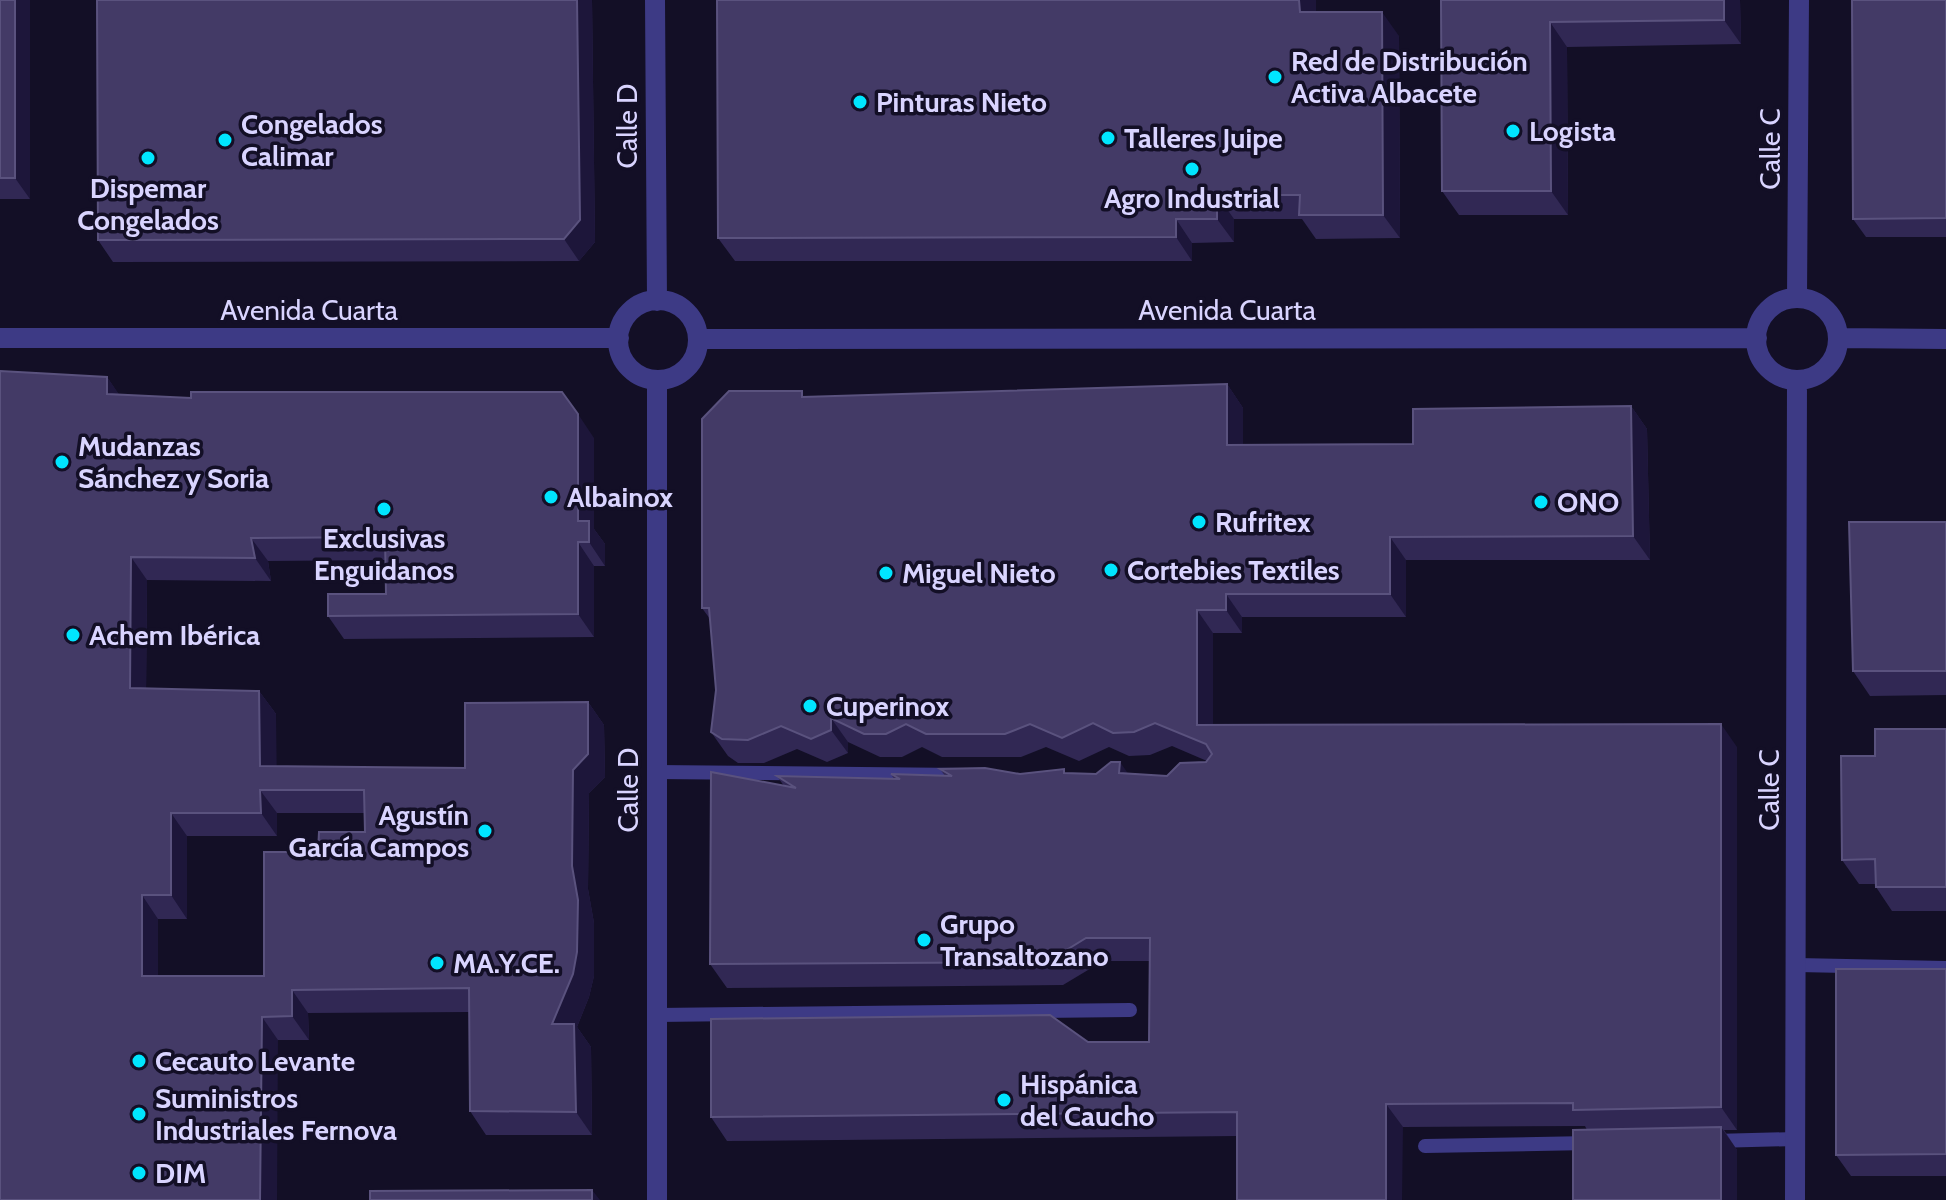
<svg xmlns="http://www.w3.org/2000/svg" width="1946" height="1200" viewBox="0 0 1946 1200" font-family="Cabin,sans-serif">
<rect width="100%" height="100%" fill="#130f26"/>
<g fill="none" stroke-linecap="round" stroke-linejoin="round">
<path stroke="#3d3a85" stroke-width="14" d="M656 772 963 775
M1797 965 1946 968
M657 1015 1130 1010
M1714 1141 1795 1139
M1425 1146 1589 1143"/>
<path stroke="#3d3a85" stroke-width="20" d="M655 0 657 301
M1797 298 1799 0
M1756 339a41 41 0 1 1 82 0a41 41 0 1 1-82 0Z
M618 340a40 40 0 1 1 80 0a40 40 0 1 1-80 0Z
M0 338H619
M1838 338 1946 339
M698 339 1757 338
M657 380V1200
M1795 1200 1797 380"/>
</g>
<path fill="#312854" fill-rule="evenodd" d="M0 0 30 199H0Z
M97 0H592L595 242 579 261 113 262 98 240Z
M717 0H1316V12L1399 36 1400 238 1316 239 1302 219H1234V242L1192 243V261H735L718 238Z
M1441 0H1740L1741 44 1567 47 1568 215H1459L1442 191Z
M1946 0V237H1866L1853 219Z
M107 377 119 395 594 438V529L605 544V566H594V637L344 639 328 616 386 594 385 560 268 561 271 581 147 580 146 689 259 691 276 714V767L465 768 588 702 604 725 605 777 589 793 588 889 594 923V976L589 997 577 1027 591 1047 592 1135H486L470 1111 469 1012 308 1013 309 1040H278L0 1200ZM277 813H364L365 832 264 976H158V919H187V836H277Z
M1227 384 1243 408V445L1413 444 1631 406 1647 429 1650 560H1406V617H1242V633H1213V725L1737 747V1130H1724L1737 1150V1200H1573L1587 1130 1585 1126 1403 1127 1237 1136 727 1141 711 1117 1088 1042H1149L1150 961H1103L1063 985 727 988 710 964 784 786 777 776 894 779 891 774 945 776 940 769 1020 774 1128 773 1167 776 1207 761 1172 746 1150 755 1129 756 1109 747 1079 761 1046 747 1021 757H942L922 747 902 757H880L848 742V753L827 762 797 749 764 763H738L728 756 711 732 716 690 710 619 702 608 806 397Z
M1946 522V695L1870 696 1853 671Z
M1946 729V911H1892L1876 887V884H1859L1842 860 1875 756Z
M1946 969V1176H1851L1836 1155Z"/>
<path fill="#1d163a" d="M15 0H30V199L15 178Z
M577 0H592L595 242 579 261 564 239Z
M1299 0H1316V36L1300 12Z
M1724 0H1740L1741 44 1724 20Z
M1382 12 1399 36 1400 238 1383 215Z
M1550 22 1567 47 1568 215 1551 191Z
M1217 195 1234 219V242L1217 219Z
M1176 219 1192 243V261L1176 237Z
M107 377 123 400 107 394Z
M1227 384 1243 408V468L1227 445Z
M1631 406 1647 429 1650 560 1633 536Z
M578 414 594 438V529L605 544V566L589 542 578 521Z
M1390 537 1406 560V617L1390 594Z
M251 538 268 561 271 581 255 558Z
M578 542 594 566V637L578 614Z
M131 557 147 580 146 712 130 688Z
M1226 594 1242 617V633L1226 610Z
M1197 610 1213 633V748L1197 725Z
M259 691 276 714 277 790 260 766Z
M588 702 604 725 605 777 589 793 588 889 594 923V976L589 997 577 1027 591 1047 592 1135 576 1112 552 1024 572 866 573 770Z
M831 718 848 742V753L831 730Z
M1721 724 1737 747V1130L1721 1107Z
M1120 762 1136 785 1119 773Z
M260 790 277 813V836L261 813Z
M171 813 187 836V919L171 895Z
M142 895 158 919V999L142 976Z
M292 990 308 1013 309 1040 292 1016Z
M262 1017 278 1040 277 1200H260Z
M1386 1104 1403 1127 1402 1200H1386Z
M1721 1127 1737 1150V1200H1721Z
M592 1190 600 1200H592Z"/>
<path fill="#433a66" stroke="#5a527e" stroke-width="2" fill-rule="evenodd" d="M0 0H15V178H0Z
M97 0H577L580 220 564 239 98 240Z
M717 0H1299L1300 12H1382L1383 215H1299L1300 195H1217V219H1176V237L718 238Z
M1441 0H1724V20L1550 22 1551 191H1442Z
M1852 0H1946V218L1853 219Z
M0 371 107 377V394L191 398V392H562L578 414V521H589V542H578V614L328 616V594H386L385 537 251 538 255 558 131 557 130 688 259 691 260 766 465 768V703L588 702V754L573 770 572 866 578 900 577 952 573 974 552 1024H574L576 1112 470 1111 469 988 292 990V1016L262 1017 260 1200H0ZM260 790H364L365 832H319L318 852H264V976H142V895H171V813H261Z
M1227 384V445L1413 444V409L1631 406 1633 536 1390 537V594H1226V610H1197V725L1721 724V1107L1573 1110V1103L1386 1104V1200H1237V1112L711 1117V1019L1050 1015 1088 1042H1149L1150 938H1086L1047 962 710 964 711 772 796 788 777 776 900 779 891 774 952 776 940 769 985 768 1020 774 1064 769V773L1096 774 1111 762H1120L1119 773 1167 776 1180 763 1206 762 1212 754 1206 744 1155 723 1134 732 1113 733 1093 723 1062 738 1030 724 1005 734H926L906 724 886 734H864L831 718V730L811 739 781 726 748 740 722 739 711 732 716 690 709 608H702V419L729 391H802V397Z
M1849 522H1946V671H1853Z
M1875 729H1946V887H1876L1875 859 1842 860 1841 756H1875Z
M1836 969H1946V1154L1836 1155Z
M1721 1127V1200H1573V1130Z
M592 1190V1200H370V1191Z"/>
<g fill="#00e5ff" stroke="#130f26" stroke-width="3">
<circle cx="1275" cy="77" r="8"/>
<circle cx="860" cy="102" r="8"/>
<circle cx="1513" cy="131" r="8"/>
<circle cx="1108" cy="138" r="8"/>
<circle cx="225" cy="140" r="8"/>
<circle cx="148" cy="158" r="8"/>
<circle cx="1192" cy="169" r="8"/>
<circle cx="62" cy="462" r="8"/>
<circle cx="551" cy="497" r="8"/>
<circle cx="1541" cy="502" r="8"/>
<circle cx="384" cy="509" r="8"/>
<circle cx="1199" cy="522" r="8"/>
<circle cx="1111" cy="570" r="8"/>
<circle cx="886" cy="573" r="8"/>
<circle cx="73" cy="635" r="8"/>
<circle cx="810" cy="706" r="8"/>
<circle cx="485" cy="831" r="8"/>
<circle cx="924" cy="940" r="8"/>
<circle cx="437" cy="963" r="8"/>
<circle cx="139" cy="1061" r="8"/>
<circle cx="1004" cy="1100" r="8"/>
<circle cx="139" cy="1114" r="8"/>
<circle cx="139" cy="1173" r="8"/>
</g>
<g text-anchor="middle" stroke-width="7" stroke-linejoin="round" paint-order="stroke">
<g font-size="28" font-weight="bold" fill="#d9d4ff" stroke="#130f26" text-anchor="start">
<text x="1291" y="71">Red de Distribución<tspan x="1291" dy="32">Activa Albacete</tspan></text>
<text x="876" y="112">Pinturas Nieto</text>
<text x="241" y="134">Congelados<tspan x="241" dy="32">Calimar</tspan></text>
<text x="1529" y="141">Logista</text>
<text x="1124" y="148">Talleres Juipe</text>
<text x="148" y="198" text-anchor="middle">Dispemar<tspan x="148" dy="32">Congelados</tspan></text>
<text x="1192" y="208" text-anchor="middle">Agro Industrial</text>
<text x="78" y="456">Mudanzas<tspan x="78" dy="32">Sánchez y Soria</tspan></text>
<text x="567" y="507">Albainox</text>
<text x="1557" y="512">ONO</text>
<text x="1215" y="532">Rufritex</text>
<text x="384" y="548" text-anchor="middle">Exclusivas<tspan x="384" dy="32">Enguidanos</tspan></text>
<text x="1127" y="580">Cortebies Textiles</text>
<text x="902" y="583">Miguel Nieto</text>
<text x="89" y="645">Achem Ibérica</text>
<text x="826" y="716">Cuperinox</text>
<text x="469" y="825" text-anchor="end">Agustín<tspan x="469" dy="32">García Campos</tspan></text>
<text x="940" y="934">Grupo<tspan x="940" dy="32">Transaltozano</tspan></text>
<text x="453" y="973">MA.Y.CE.</text>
<text x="155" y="1071">Cecauto Levante</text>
<text x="1020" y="1094">Hispánica<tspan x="1020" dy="32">del Caucho</tspan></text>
<text x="155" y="1108">Suministros<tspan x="155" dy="32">Industriales Fernova</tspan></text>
<text x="155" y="1183">DIM</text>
</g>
<g font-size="28" fill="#d9d4ff" stroke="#130f26">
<text transform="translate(627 126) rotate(-90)" y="10">Calle D</text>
<text transform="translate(1770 149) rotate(-90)" y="10">Calle C</text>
<text x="309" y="320">Avenida Cuarta</text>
<text x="1227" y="320">Avenida Cuarta</text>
<text transform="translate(628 790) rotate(-90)" y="10">Calle D</text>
<text transform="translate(1769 790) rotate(-90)" y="10">Calle C</text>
</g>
</g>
</svg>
